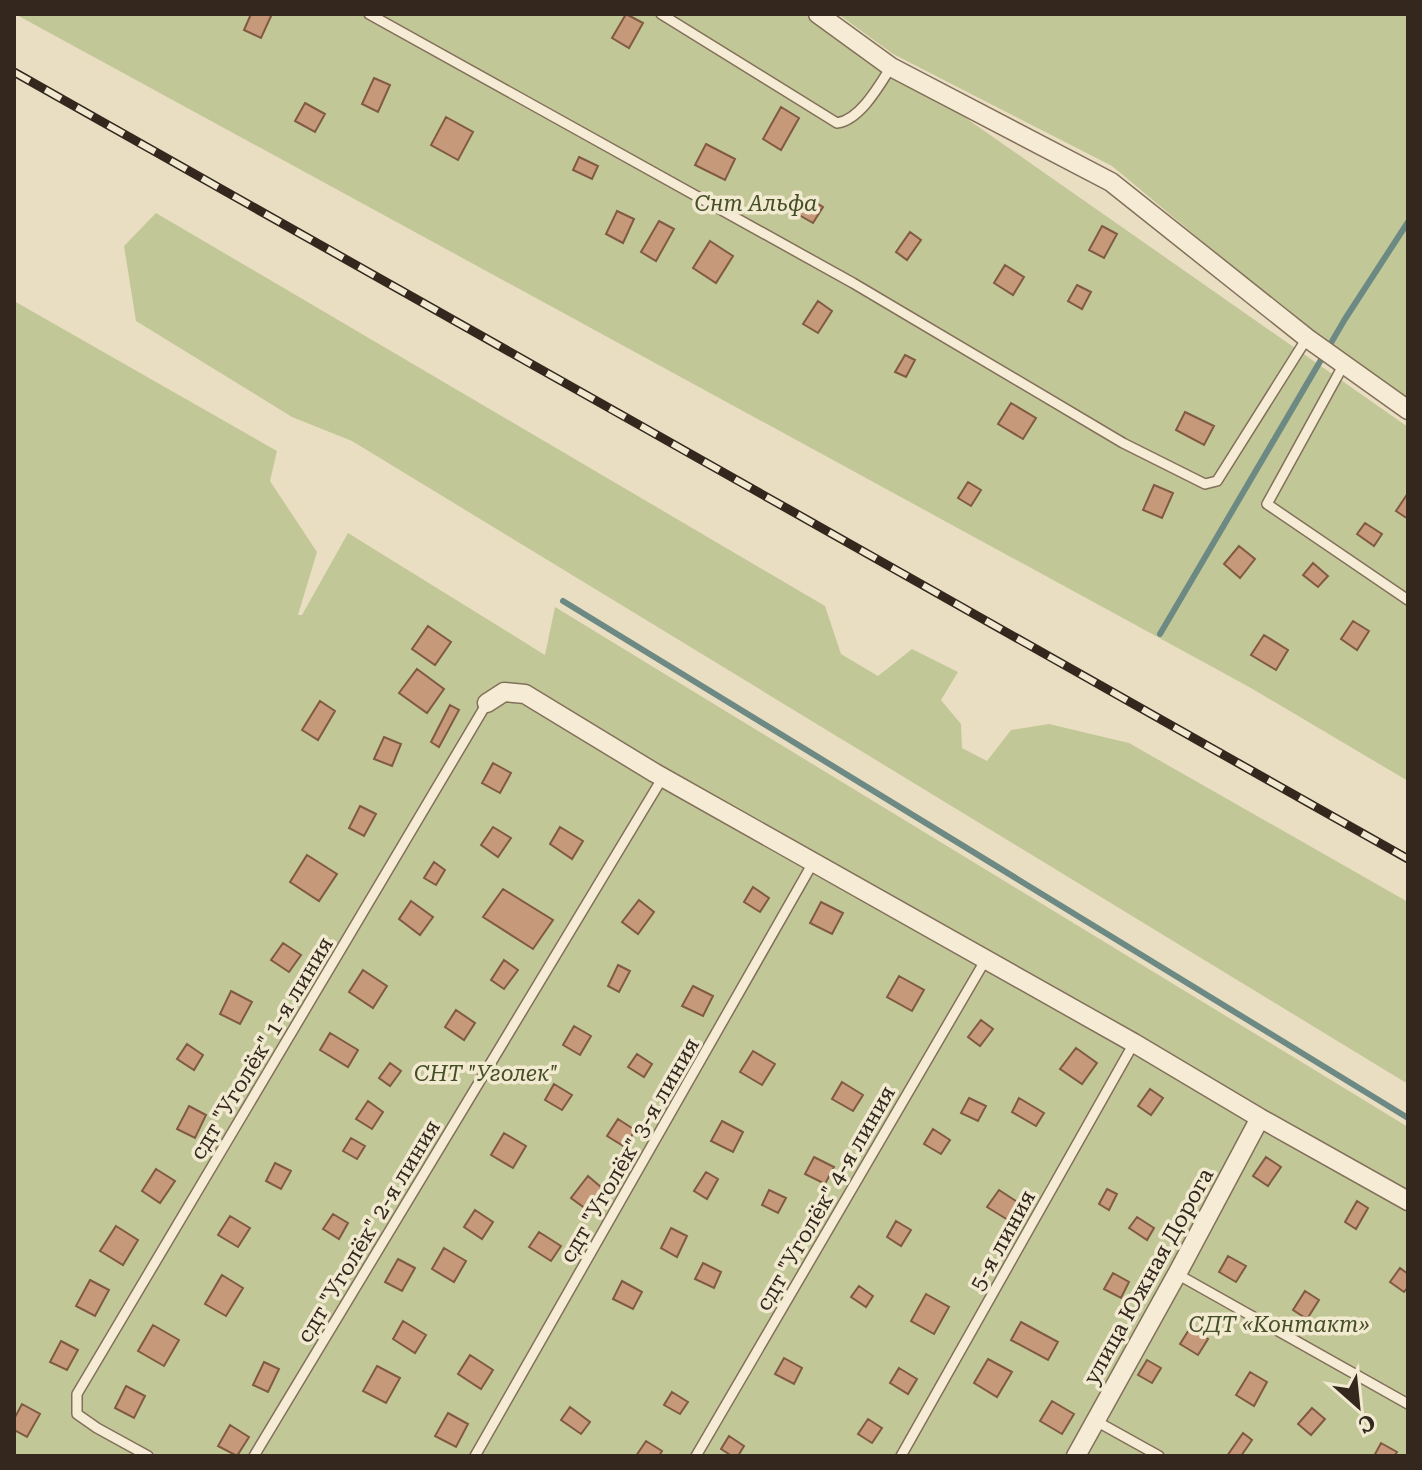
<svg xmlns="http://www.w3.org/2000/svg" width="1422" height="1470" viewBox="0 0 1422 1470" font-family="'Roboto Serif',serif">
<rect width="100%" height="100%" fill="#eadec2"/>
<path fill="#c2c797" d="M15 14H817L1408 427V781L1251 688Z
M838 14H1408V401L1293 317 1112 166 893 54Z
M156 213 825 606 841 654 878 676 912 649 958 672 941 700 961 724 962 748 987 761 1011 730 1049 724 1129 743 1408 902V1084L352 441 292 417 136 321 124 246Z
M14 301 277 451 270 481 317 552 298 615H302L348 533 545 655 555 607 1408 1127V1456H14Z"/>
<g fill="none" stroke-linecap="round" stroke-linejoin="round">
<path stroke="#6c8a83" stroke-width="6" d="M563 601 1408 1118
M1160 634 1345 319 1408 222"/>
</g>
<path fill="#c6997a" stroke="#805a42" stroke-width="2" d="M251 14H272L261 38 244 30Z
M626 14 643 23 629 48 612 38Z
M374 78 390 85 378 112 362 104Z
M305 103 325 114 315 132 295 121Z
M781 107 799 118 781 150 763 139Z
M446 117 473 132 458 160 431 145Z
M706 144 735 159 725 180 695 165Z
M579 157 598 166 592 179 573 170Z
M809 198 823 207 813 223 799 215Z
M617 211 634 219 623 243 606 234Z
M659 221 674 229 656 261 641 252Z
M1102 226 1117 234 1104 258 1089 250Z
M910 232 921 240 907 260 896 252Z
M710 241 733 256 716 283 693 268Z
M1005 265 1024 277 1013 295 994 283Z
M1077 285 1091 292 1082 309 1068 301Z
M818 301 832 311 818 333 803 324Z
M905 355 915 360 906 377 895 372Z
M1011 403 1036 418 1023 439 998 424Z
M1185 412 1214 426 1204 445 1176 430Z
M968 482 981 490 971 506 958 498Z
M1154 485 1173 493 1162 518 1143 510Z
M1408 493V519L1396 511Z
M1365 523 1382 534 1374 546 1357 534Z
M1239 546 1255 559 1240 578 1224 564Z
M1313 563 1328 576 1318 587 1303 575Z
M1353 621 1369 631 1357 650 1341 639Z
M428 626 451 642 435 665 412 649Z
M1264 635 1288 650 1276 670 1251 655Z
M417 669 444 689 427 713 399 693Z
M320 701 335 711 318 740 302 730Z
M450 705 459 710 439 747 431 742Z
M384 737 401 744 392 766 374 759Z
M493 763 511 773 500 793 482 783Z
M360 806 376 814 364 836 349 828Z
M493 827 511 838 498 857 481 845Z
M560 827 583 841 572 859 550 844Z
M307 855 337 874 319 901 290 882Z
M434 862 445 870 436 885 424 878Z
M753 887 769 898 760 912 744 902Z
M503 889 553 920 533 949 483 917Z
M639 900 654 912 638 934 622 922Z
M411 901 433 917 420 935 399 919Z
M821 902 843 913 832 934 810 923Z
M283 943 301 955 289 972 271 960Z
M504 960 518 970 504 989 491 980Z
M618 965 630 971 619 992 608 986Z
M363 970 387 986 373 1008 349 992Z
M899 976 924 990 912 1011 887 997Z
M693 986 713 996 703 1016 682 1006Z
M231 991 252 1002 240 1024 220 1014Z
M456 1010 475 1023 464 1040 445 1027Z
M981 1020 993 1029 980 1046 968 1037Z
M574 1026 591 1036 580 1055 563 1045Z
M330 1033 358 1050 348 1067 320 1050Z
M187 1044 203 1055 194 1070 177 1059Z
M1076 1048 1097 1063 1082 1084 1060 1069Z
M753 1051 775 1064 762 1085 740 1072Z
M637 1054 652 1064 644 1077 628 1067Z
M390 1063 401 1071 390 1086 379 1078Z
M842 1082 863 1095 853 1111 832 1099Z
M554 1084 572 1095 562 1110 545 1100Z
M1150 1089 1163 1098 1151 1115 1138 1106Z
M969 1098 986 1106 978 1121 961 1113Z
M1019 1098 1044 1113 1036 1126 1012 1112Z
M368 1101 383 1112 372 1129 356 1119Z
M189 1106 206 1115 195 1138 177 1129Z
M618 1119 635 1130 625 1147 607 1136Z
M722 1121 743 1132 733 1152 711 1141Z
M933 1129 950 1140 941 1154 924 1144Z
M504 1133 526 1146 513 1168 491 1155Z
M351 1138 365 1146 357 1159 343 1151Z
M814 1157 834 1167 825 1184 805 1174Z
M1266 1157 1281 1167 1268 1186 1253 1176Z
M275 1163 291 1171 281 1189 266 1181Z
M156 1169 175 1181 160 1203 142 1191Z
M706 1172 718 1179 707 1199 694 1191Z
M588 1176 602 1188 586 1209 571 1198Z
M1107 1189 1117 1194 1109 1210 1099 1204Z
M769 1190 786 1198 778 1213 762 1205Z
M999 1190 1019 1203 1008 1220 987 1207Z
M1357 1201 1368 1208 1356 1229 1345 1222Z
M475 1210 493 1222 482 1239 464 1227Z
M333 1214 348 1223 339 1239 323 1229Z
M230 1216 250 1228 238 1247 218 1235Z
M1137 1217 1154 1228 1147 1240 1129 1228Z
M896 1221 911 1230 901 1246 887 1237Z
M116 1226 138 1240 123 1265 100 1251Z
M671 1228 687 1236 677 1257 661 1248Z
M539 1232 561 1246 551 1261 529 1247Z
M444 1248 466 1261 454 1282 432 1269Z
M1228 1256 1246 1266 1236 1282 1219 1272Z
M398 1259 415 1268 402 1291 385 1282Z
M703 1263 721 1272 714 1288 695 1279Z
M1400 1268 1408 1274V1287L1404 1292 1390 1282Z
M1113 1273 1129 1282 1121 1298 1104 1289Z
M222 1275 243 1288 226 1316 205 1304Z
M90 1280 109 1290 95 1316 76 1306Z
M622 1281 642 1292 633 1309 613 1299Z
M859 1286 873 1296 866 1307 851 1297Z
M1305 1291 1319 1300 1307 1319 1293 1310Z
M926 1294 949 1307 934 1334 911 1321Z
M403 1321 426 1335 415 1353 393 1339Z
M1021 1322 1058 1342 1048 1360 1011 1340Z
M153 1325 179 1340 164 1366 138 1351Z
M1190 1328 1208 1339 1198 1355 1180 1344Z
M61 1341 78 1350 67 1370 50 1362Z
M470 1355 493 1370 481 1389 458 1374Z
M784 1358 802 1368 794 1384 775 1374Z
M988 1359 1012 1372 997 1397 974 1383Z
M1147 1360 1161 1368 1152 1383 1138 1375Z
M264 1362 279 1369 268 1392 253 1385Z
M377 1366 400 1378 386 1403 363 1391Z
M899 1368 917 1379 908 1394 890 1383Z
M1250 1372 1267 1382 1254 1406 1236 1395Z
M126 1386 145 1396 134 1418 115 1408Z
M672 1392 688 1402 680 1414 664 1405Z
M1052 1401 1074 1414 1062 1434 1040 1421Z
M22 1404 40 1414 27 1437 14 1430V1419Z
M570 1407 590 1422 581 1434 561 1420Z
M1312 1408 1325 1419 1311 1435 1298 1424Z
M448 1413 468 1424 456 1447 435 1436Z
M868 1419 882 1428 872 1443 858 1434Z
M230 1425 249 1437 237 1456 218 1446Z
M1243 1433 1252 1440 1241 1456H1227Z
M729 1436 744 1446 738 1456H732L721 1449Z
M646 1441 662 1451 659 1456H636Z
M1381 1443 1397 1452 1394 1456H1374Z"/>
<g fill="none" stroke-linecap="round" stroke-linejoin="round">
<defs>
<path id="service" d="M369 14 853 283 1123 443 1205 484 1217 481 1307 338
M661 14 837 123C860 120 879 86 891 67
M1344 364 1267 504 1408 600
M1177 1274 1408 1404
M1096 1421 1159 1456
M148 1456 97 1428 77 1414V1394L487 703
M254 1456 663 777
M475 1456 814 861
M696 1456 986 959
M901 1456 1134 1043"/>
<path id="minor" d="M818 14 891 67 1111 182 1307 338 1408 410
M487 703 504 692 525 694 655 773 1134 1043 1260 1118 1408 1201
M1076 1456 1177 1274 1260 1118"/>
</defs>
<use href="#service" stroke="#83705b" stroke-width="12"/>
<use href="#minor" stroke="#83705b" stroke-width="21"/>
<use href="#service" stroke="#f6ecd5" stroke-width="9"/>
<use href="#minor" stroke="#f6ecd5" stroke-width="18"/>
<defs>
<path id="rail" d="M14 72 1408 859"/>
</defs>
<use href="#rail" stroke="#34281e" stroke-width="9"/>
<use href="#rail" stroke="#f2e9d1" stroke-width="6" stroke-dasharray="18" stroke-linecap="butt"/>
</g>
<g text-anchor="middle" stroke-width="7" stroke-linejoin="round" paint-order="stroke">
<g font-size="22" font-style="italic" fill="#454f26" stroke="#f2e9d1">
<text x="756" y="211">Снт Альфа</text>
<text x="486" y="1081">СНТ "Уголек"</text>
<text x="1279" y="1332">СДТ «Контакт»</text>
</g>
<g font-size="22" fill="#34281e" stroke="#f2e9d1">
<text transform="translate(261 1048) rotate(-59)" y="8">сдт "Уголёк" 1-я линия</text>
<text transform="translate(629 1150) rotate(-60)" y="8">сдт "Уголёк" 3-я линия</text>
<text transform="translate(825 1198) rotate(-60)" y="8">сдт "Уголёк" 4-я линия</text>
<text transform="translate(368 1231) rotate(-59)" y="8">сдт "Уголёк" 2-я линия</text>
<text transform="translate(1002 1240) rotate(-61)" y="8">5-я линия</text>
<text transform="translate(1148 1276) rotate(-61)" y="8">улица Южная Дорога</text>
</g>
</g>
<rect width="1422" height="1470" fill="none" stroke="#34281e" stroke-width="32"/>
<g transform="translate(1358 1406) rotate(153)" stroke="#f2e9d1" stroke-width="6" paint-order="stroke">
<path d="M0-6L14 30L0 20L-14 30Z" fill="#34281e"/>
<text y="-12" font-size="22" font-weight="bold" text-anchor="middle" fill="#34281e">С</text>
</g>
</svg>
